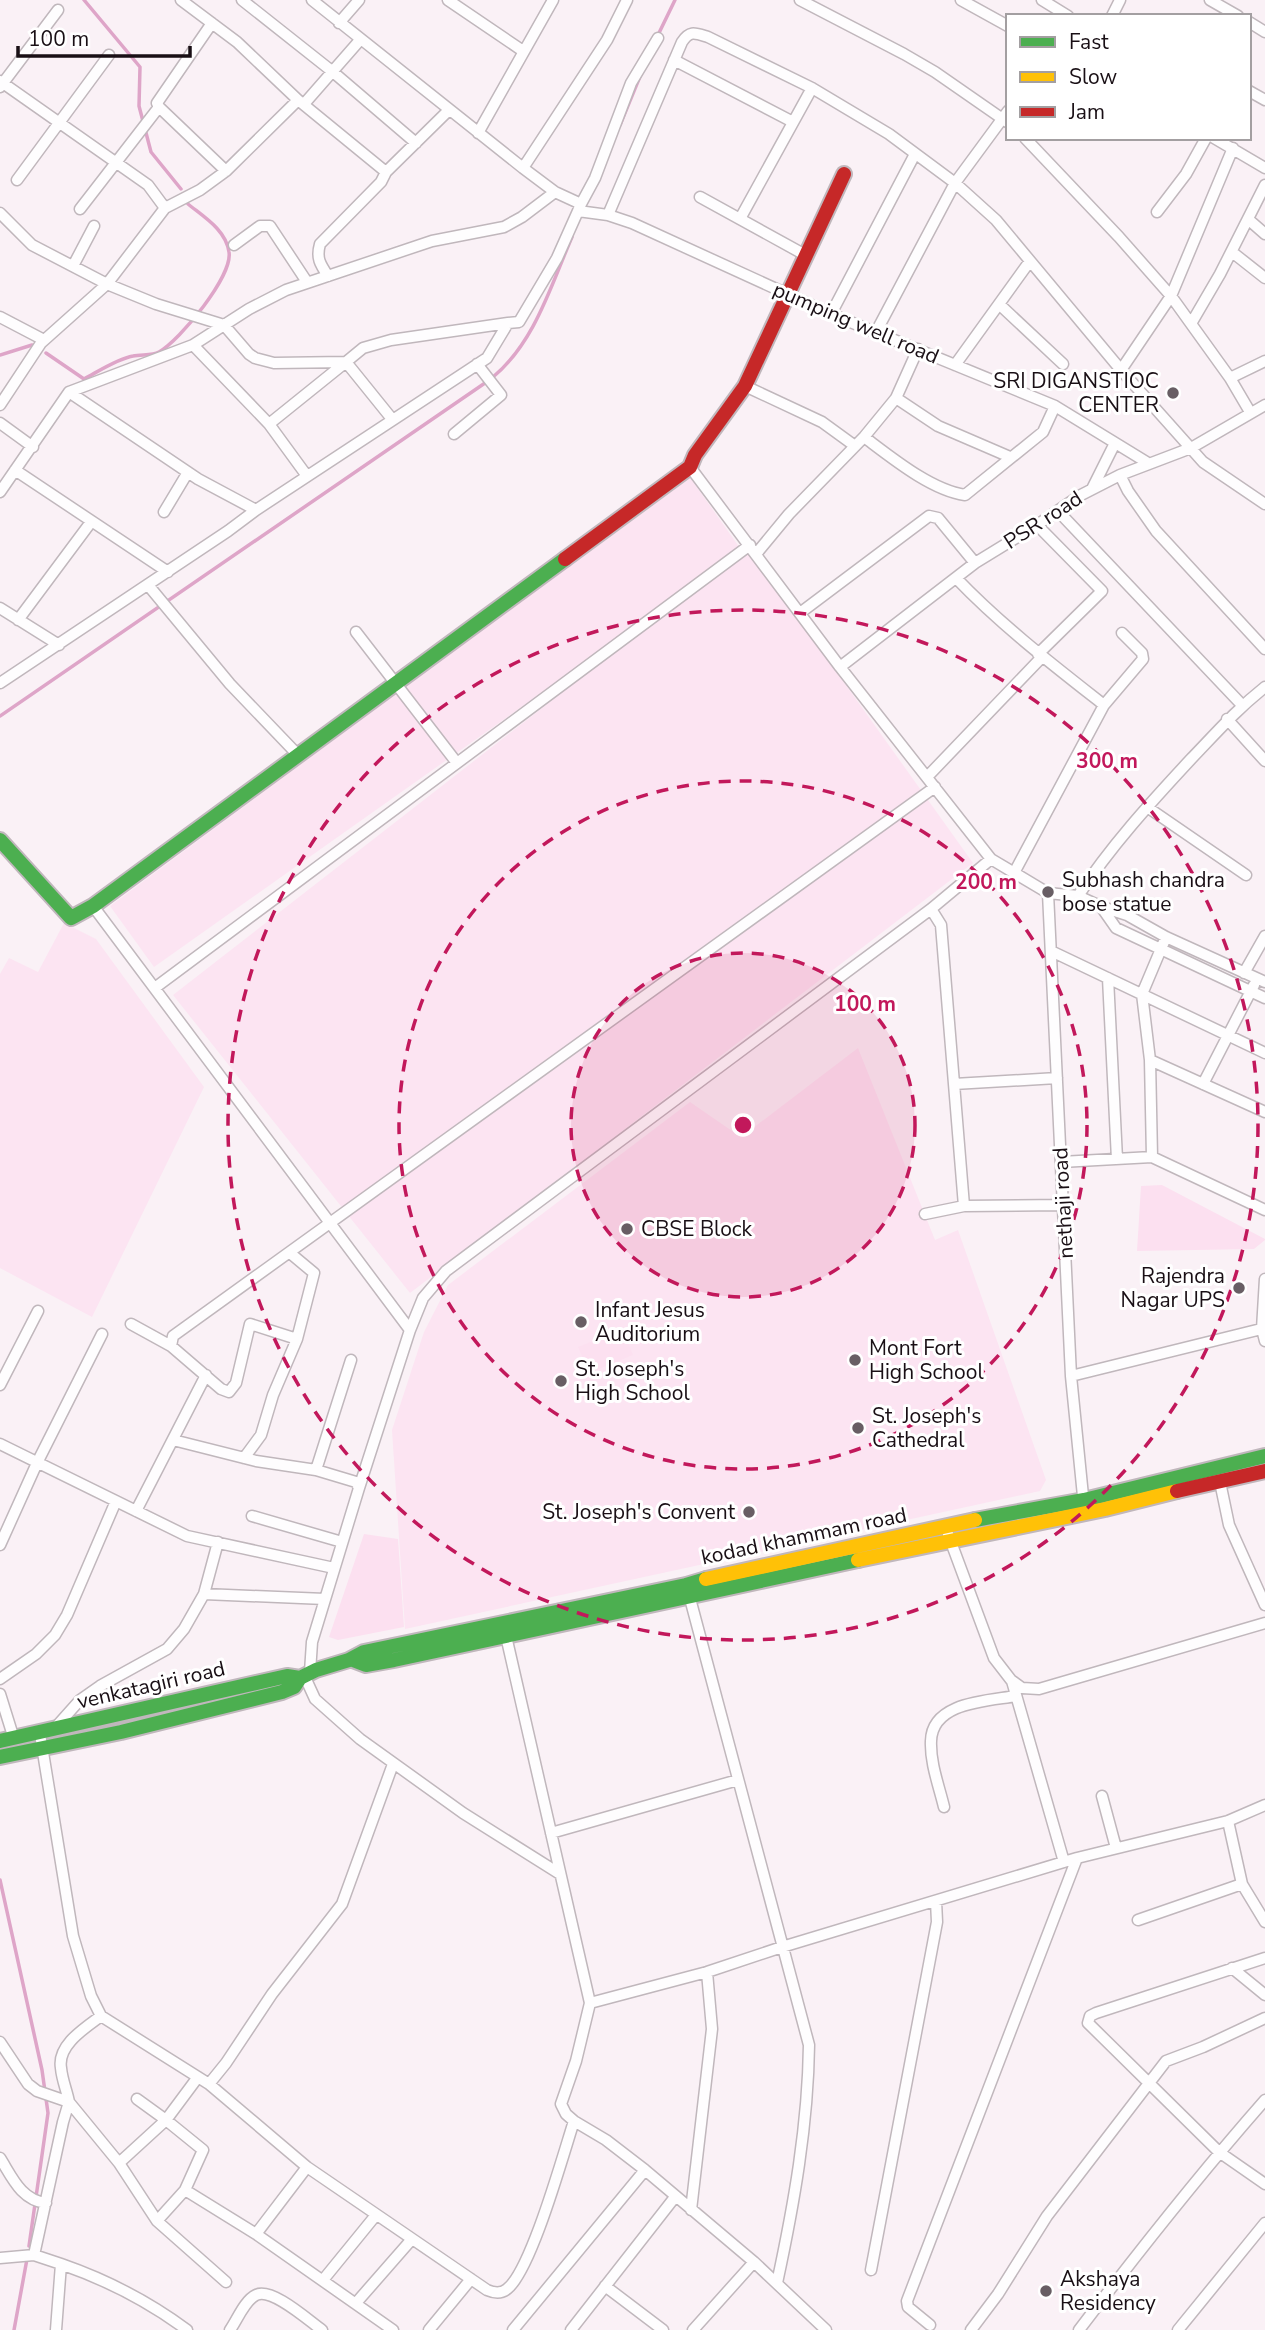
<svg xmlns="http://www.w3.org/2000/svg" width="1265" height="2330" viewBox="0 0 1265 2330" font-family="'Nunito Sans',sans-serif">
<rect width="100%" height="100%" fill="#faf1f6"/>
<path fill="#fce4f2" d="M689 476 742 551 154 967 110 906Z
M748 548 973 863 410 1293 173 995Z
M64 923 96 939 204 1087 92 1317 0 1268V974L9 958 38 972Z
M858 1048 935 1240 958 1230 1046 1480 1040 1491 405 1629 392 1430 424 1332 448 1285 690 1102 735 1133 753 1128Z"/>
<path fill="#fce0f0" d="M1162 1185 1265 1239V1240L1254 1249 1137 1251 1141 1186Z
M623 1329 633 1355 589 1373 578 1347Z
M364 1534 398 1539 404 1627 338 1640 329 1637Z"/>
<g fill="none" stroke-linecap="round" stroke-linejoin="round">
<path stroke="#dea5c8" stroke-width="3.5" d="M84 0 140 67 139 106 151 152 181 189
M658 35 675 0
M620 125 641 74
M46 353 84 379C99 371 117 359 133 356 141 354 152 356 159 352 180 340 233 276 229 252 226 230 204 217 188 204
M0 355 32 345
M493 377C535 342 551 285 572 237
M0 716 485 383
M0 1880 42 2070 48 2113 29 2246
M14 2330 27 2259"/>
<defs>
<path id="street" d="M181 0 237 42 298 100 386 172
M242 0 333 72 416 143
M312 0 523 168 555 192 581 204 578 211 608 215 632 223 831 314 1055 406 1148 463
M448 0 523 51
M800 0 904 54 935 72 1007 122
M961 0 1008 26
M1042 0 1068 16
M1210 0 1238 16
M1112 16 1120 0
M1249 22 1265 32
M212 23 157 103 159 107 226 171
M339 23 359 0
M674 60 793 122
M0 81 148 185 165 208
M0 87 58 10
M1249 91 1265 100
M304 104 360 40
M478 133 553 0
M1025 138 1119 237 1171 296 1230 378 1250 412
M1214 138 1265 168
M523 168 607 40 627 0
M17 180 109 55
M700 197 807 256
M581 204 595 178 631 83 658 38
M80 209 159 107
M1157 212 1186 174 1206 138
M0 213 32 245 107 284 156 304 224 325 249 354 255 358 274 363 346 362 363 348 391 340 508 323
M608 215 682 42C690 30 695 33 708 37L812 88 889 134 955 183 996 220 1121 370 1203 462 1265 504
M741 217 812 88
M1249 220 1265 234
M234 245 260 226H270L307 282
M1232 252 1265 278
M73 266 94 226
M328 276C320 264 316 258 320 244L381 182 386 172 449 110
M1000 305 1063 364
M831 314 915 154
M0 317 44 340
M1192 322 1220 274 1265 185
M876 332 955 183 1008 111
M955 365 1030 261
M1121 370 1171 296 1233 148
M1230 378 1265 361
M745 386 822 422 855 446
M69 392 198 479 256 510
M896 398 938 426 1010 457
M0 405 41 343 107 284 165 208 200 190 226 171 298 100
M392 419 346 362 269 424 193 345 249 309 286 290 432 241 504 227 522 217 555 192
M0 423 33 447
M269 424 307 476
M454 434 501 395 477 364
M864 437C892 458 931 490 965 495L1043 432 1055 406
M690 467 840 667 991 859 1048 893 1078 896 1102 907 1127 915 1166 937 1265 982
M15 470 168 572
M1120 475 1128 491 1156 531 1265 649
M1092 489 1115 443
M0 492 69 392 193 345
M1058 511 1242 705
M164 512 188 472
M1037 525 1102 591 1038 654
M756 554 789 514 864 437 896 398 918 349
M956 578C1001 625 1053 665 1104 705L1014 873
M148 585 230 684 298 755
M0 608 59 645
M800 613 929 516 938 518 975 563
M18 620 91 522
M356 632 457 763
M840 667 975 563 1037 525 1079 496 1120 475 1191 448 1265 405
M0 683 228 531 256 510 487 358 508 323 519 322 557 258 578 211
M1104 705 1143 659 1142 653 1122 633
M1227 719 1265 761
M927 777 1042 657
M1147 807 1246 875
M1048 893 1071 1376 1084 1506
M1078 896C1110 847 1151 802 1191 759 1217 732 1236 710 1265 687
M93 906 410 1330 359 1488 312 1642 310 1672
M1102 908 1116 928 1265 998
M931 909 941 925 964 1206
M1051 951 1265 1053
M1244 973 1265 936
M1108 978 1117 1159
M156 987 750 545
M1150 1060 1265 1112
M954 1084 1057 1078
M1203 1084 1254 985
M1152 1157 1150 1060 1142 994 1166 937
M1061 1162 1152 1157 1265 1210
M925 1214 964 1206 1063 1205
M1265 1279 1262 1329 1265 1341
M131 1324 171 1346 221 1389 229 1392 236 1383 250 1324 297 1339
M410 1330 423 1298 446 1271 931 909 991 859
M171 1346 173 1336 935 787
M1071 1376 1265 1328
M0 1385 38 1311
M173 1440 256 1461 316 1470 356 1482 359 1488
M0 1444 187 1536 334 1568
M244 1458 261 1435 273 1395 297 1339 314 1273 290 1253
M316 1470 351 1360
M1220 1482 1229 1525 1265 1605
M136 1511 206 1375
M252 1516 342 1542
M948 1534 994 1658 1011 1680 1022 1688 1039 1689 1265 1623
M0 1545 37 1463 102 1334
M688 1591 809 2045C808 2125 794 2204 777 2283
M204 1594 218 1542
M506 1636 590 2003 576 2061 561 2104 566 2114 574 2121 606 2140 645 2170 754 2262 826 2330
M304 1675 315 1699 360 1739 463 1813 560 1874
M0 1679 36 1654 55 1635 67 1615 116 1501
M1012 1681 1064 1862
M0 1694 14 1739
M55 1728 80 1700 100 1686 167 1649 184 1629 204 1594 325 1599
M40 1734 73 1936 91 1996 101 2016 209 2084 307 2167 487 2290C494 2293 501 2294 507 2289 531 2271 563 2155 574 2121
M1102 1796 1116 1848
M944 1807C939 1786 930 1763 931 1741 932 1702 987 1701 1016 1696
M1228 1821 1242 1884 1265 1922
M551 1833 738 1780
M1138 1920 1242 1884
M1265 1958 1096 2013 1090 2016 1088 2023 1219 2152 1265 2184
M1232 1968 1265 1995
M590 2003 707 1972 782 1947 1077 1858 1228 1821 1265 1805
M0 2042 28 2084 37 2091 69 2102
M209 2084 226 2063 272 1994 342 1904 393 1764
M137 2099 166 2120 203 2150 185 2190 157 2221
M69 2102C67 2091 62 2080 61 2068 57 2045 85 2028 101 2016
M0 2158C12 2177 21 2200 46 2203
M119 2163 166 2120 198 2077
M185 2190 256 2234 393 2330
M691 2210 712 2029 707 1972
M256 2234 307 2167
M34 2255 63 2122 69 2102 119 2163 157 2221 226 2282
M0 2258 34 2255 61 2264 56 2330
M61 2264C107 2280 148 2301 187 2330
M871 2270 937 1922 936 1901
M323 2280 376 2215
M605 2286 663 2330
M356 2303 412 2239
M930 2325 908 2307 907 2301 1077 1858
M230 2330C237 2320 245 2300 256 2295 272 2287 309 2321 322 2330
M429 2330 471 2279
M513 2330 645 2170
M571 2330 675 2197
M693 2330 754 2262
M971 2330 998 2294 1047 2216 1166 2061 1203 2047 1265 2018
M1079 2330C1139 2251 1200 2174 1265 2100
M1178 2330 1265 2223"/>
<path id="fast" d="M0 840 71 918 93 906 565 559
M975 1520 1084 1500 1265 1456
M353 1660 366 1665 394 1660 858 1560
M0 1741 287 1676 300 1678 316 1670 349 1660 364 1652 686 1585 706 1579
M0 1757 121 1732 282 1692 294 1687 300 1678"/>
<path id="slow" d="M858 1560 1105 1509 1177 1491
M706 1579 975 1520"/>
<path id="jam" d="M565 559 690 467 695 455 745 386 844 174
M1177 1491 1265 1471"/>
</defs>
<use href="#street" stroke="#c0b7bc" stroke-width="13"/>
<use href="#fast" stroke="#c0b7bc" stroke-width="18"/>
<use href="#slow" stroke="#c0b7bc" stroke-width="18"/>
<use href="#jam" stroke="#c0b7bc" stroke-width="18"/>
<use href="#street" stroke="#fefdfe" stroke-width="10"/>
<use href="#fast" stroke="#4caf50" stroke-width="14"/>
<use href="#slow" stroke="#ffc107" stroke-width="14"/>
<use href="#jam" stroke="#c62828" stroke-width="14"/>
</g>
<circle cx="743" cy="1125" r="172" fill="#c2185b" fill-opacity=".12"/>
<g fill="none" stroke="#c2185b" stroke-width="3.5" stroke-dasharray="12 9">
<circle cx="743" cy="1125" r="172"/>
<circle cx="743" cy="1125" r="344"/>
<circle cx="743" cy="1125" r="515"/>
</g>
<g fill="#685e64" stroke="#fff" stroke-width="2.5">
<circle cx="1173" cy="393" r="7"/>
<circle cx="1048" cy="892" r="7"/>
<circle cx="627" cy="1229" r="7"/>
<circle cx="1239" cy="1288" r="7"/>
<circle cx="581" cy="1322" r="7"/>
<circle cx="855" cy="1360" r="7"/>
<circle cx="561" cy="1381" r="7"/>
<circle cx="858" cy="1428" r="7"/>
<circle cx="749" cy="1512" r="7"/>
<circle cx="1046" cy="2291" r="7"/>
</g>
<g text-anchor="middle" stroke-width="6" stroke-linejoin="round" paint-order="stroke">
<g font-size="21" fill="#190f15" stroke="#fff">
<text transform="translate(856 323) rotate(23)" y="7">pumping well road</text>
<text transform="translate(1043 520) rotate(-33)" y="7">PSR road</text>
<text transform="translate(1063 1203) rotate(-93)" y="7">nethaji road</text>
<text transform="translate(804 1536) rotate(-12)" y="7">kodad khammam road</text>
<text transform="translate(151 1685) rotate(-13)" y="7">venkatagiri road</text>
</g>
<g font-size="21" fill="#190f15" stroke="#fff" text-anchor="start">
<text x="1159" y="388" text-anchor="end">SRI DIGANSTIOC<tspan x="1159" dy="24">CENTER</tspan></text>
<text x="1062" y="887">Subhash chandra<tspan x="1062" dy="24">bose statue</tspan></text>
<text x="641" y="1236">CBSE Block</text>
<text x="1225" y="1283" text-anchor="end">Rajendra<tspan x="1225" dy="24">Nagar UPS</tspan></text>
<text x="595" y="1317">Infant Jesus<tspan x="595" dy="24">Auditorium</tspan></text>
<text x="869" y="1355">Mont Fort<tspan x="869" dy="24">High School</tspan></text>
<text x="575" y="1376">St. Joseph's<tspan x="575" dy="24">High School</tspan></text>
<text x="872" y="1423">St. Joseph's<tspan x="872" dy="24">Cathedral</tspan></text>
<text x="735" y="1519" text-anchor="end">St. Joseph's Convent</text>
<text x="1060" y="2286">Akshaya<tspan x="1060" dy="24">Residency</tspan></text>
</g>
</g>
<circle cx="743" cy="1125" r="10" fill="#c2185b" stroke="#fff" stroke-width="3.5"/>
<g font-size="21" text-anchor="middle" font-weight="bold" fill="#c2185b" stroke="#fff" stroke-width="6" stroke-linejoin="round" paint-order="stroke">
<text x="1107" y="768">300 m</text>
<text x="986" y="889">200 m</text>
<text x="865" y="1011">100 m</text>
</g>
<rect x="1006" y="14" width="245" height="126" fill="#ffffff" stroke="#a39fa1" stroke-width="2"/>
<rect x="1020" y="37" width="35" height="10" fill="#4caf50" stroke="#a39fa1" stroke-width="2"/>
<text x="1069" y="49" font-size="21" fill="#190f15">Fast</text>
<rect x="1020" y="72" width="35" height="10" fill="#ffc107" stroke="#a39fa1" stroke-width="2"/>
<text x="1069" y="84" font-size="21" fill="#190f15">Slow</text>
<rect x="1020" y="107" width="35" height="10" fill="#c62828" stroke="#a39fa1" stroke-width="2"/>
<text x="1069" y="119" font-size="21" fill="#190f15">Jam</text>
<path d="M18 46v10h172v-10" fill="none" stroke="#190f15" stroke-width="3.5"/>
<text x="28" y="46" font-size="21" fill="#190f15" stroke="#ffffff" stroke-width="5" paint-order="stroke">100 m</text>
</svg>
